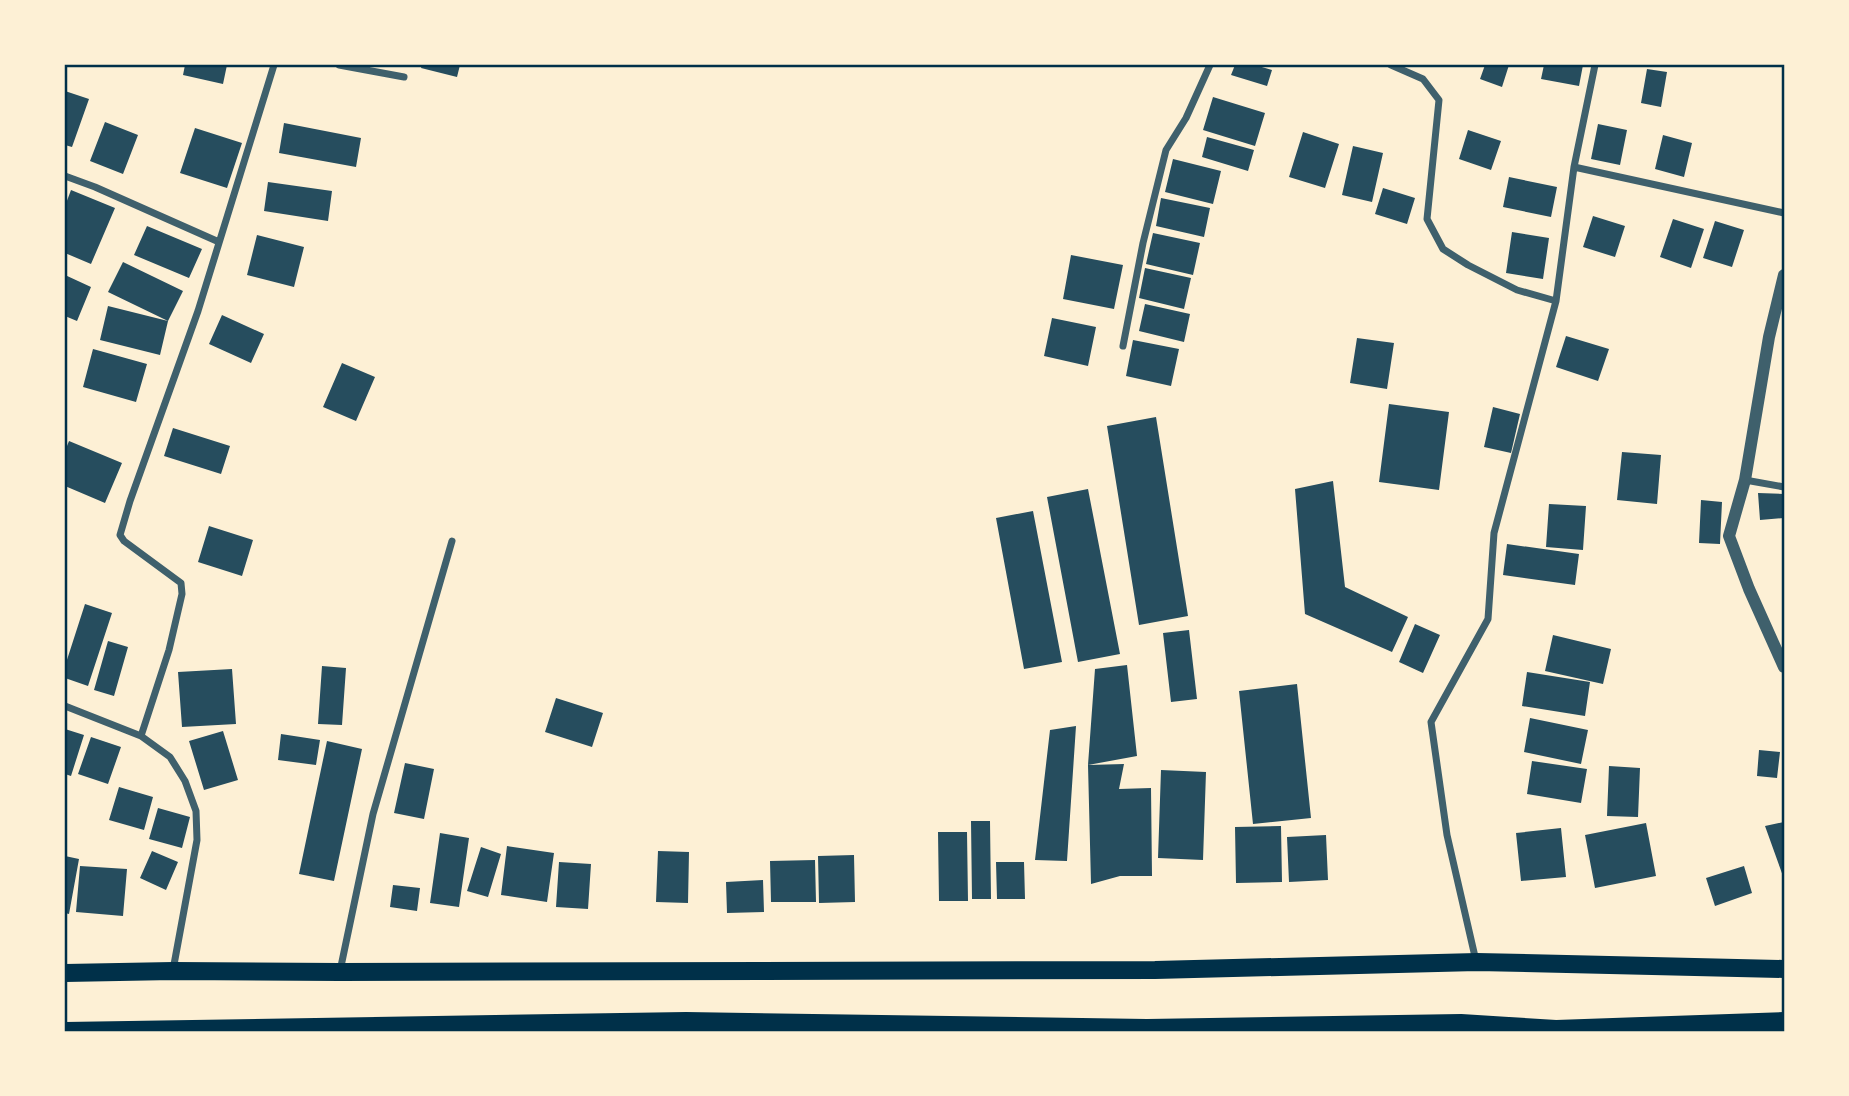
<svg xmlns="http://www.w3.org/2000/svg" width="1849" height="1096" viewBox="0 0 1849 1096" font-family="Inter,sans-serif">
<rect width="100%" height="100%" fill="#fdf0d5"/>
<path fill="#264d5e" d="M185 65H227L223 84 183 75Z
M422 65H460L457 77 421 68Z
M1235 65H1255L1272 70 1267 86 1231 75Z
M1485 65H1509L1502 87 1480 79Z
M1544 65H1583L1579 86 1541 79Z
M1647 69 1667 72 1661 107 1641 103Z
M65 91 89 99 72 147 65 145Z
M1213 97 1265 113 1255 146 1203 130Z
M105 122 138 135 123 174 90 161Z
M284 123 361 138 356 167 279 153Z
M1598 124 1627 130 1620 165 1591 159Z
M195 128 242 143 227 188 180 173Z
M1468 130 1501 141 1491 170 1459 159Z
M1303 132 1339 144 1325 188 1289 177Z
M1663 135 1692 143 1684 177 1655 169Z
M1207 137 1254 150 1248 171 1202 157Z
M1353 146 1383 153 1372 202 1342 195Z
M1173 159 1221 171 1213 204 1165 192Z
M1509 177 1557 187 1551 217 1503 207Z
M268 182 332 191 328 221 264 211Z
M1383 188 1415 198 1407 224 1375 214Z
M71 190 115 208 91 264 65 253V206Z
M1161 198 1210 208 1204 237 1156 226Z
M1593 216 1625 226 1615 257 1583 247Z
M1673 219 1704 229 1691 268 1660 257Z
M1715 221 1744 230 1732 267 1703 258Z
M147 226 202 249 189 278 134 255Z
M1512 232 1549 238 1543 279 1506 273Z
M1153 233 1200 243 1193 275 1146 264Z
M257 235 304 247 294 287 247 275Z
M1071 255 1123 265 1114 309 1063 299Z
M123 262 183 291 168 321 108 292Z
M1145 268 1191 278 1184 309 1139 298Z
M65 275 91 287 77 321 65 316Z
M1145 304 1190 314 1184 342 1139 331Z
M108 306 168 321 160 355 100 340Z
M222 315 264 334 251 363 209 344Z
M1052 318 1096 327 1088 366 1044 356Z
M1566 336 1609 349 1598 381 1556 367Z
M1357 338 1394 343 1387 389 1350 383Z
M1133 340 1179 349 1171 386 1126 376Z
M93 349 147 364 136 402 83 387Z
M342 363 375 377 356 421 323 407Z
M1389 404 1449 412 1439 490 1379 482Z
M1493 407 1520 414 1511 453 1484 447Z
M1156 417 1188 616 1139 625 1107 426Z
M173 428 230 446 221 474 164 456Z
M69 441 122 463 105 503 65 486V451Z
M1622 452 1661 455 1657 504 1617 500Z
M1333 481 1345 587 1408 617 1392 652 1305 614 1295 489Z
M1088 489 1120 654 1078 662 1047 497Z
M1758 493 1784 494V518L1760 520Z
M1701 500 1722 502 1720 544 1699 543Z
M1549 504 1586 506 1583 550 1546 547Z
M1033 511 1062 662 1024 669 996 518Z
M209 526 253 540 242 576 198 562Z
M1507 544 1579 554 1575 585 1503 575Z
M85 604 112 613 88 686 65 678V666Z
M1415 624 1440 635 1423 673 1399 662Z
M1189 630 1197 699 1171 702 1163 633Z
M1553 635 1611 649 1603 684 1545 671Z
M108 641 128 647 114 696 94 690Z
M1127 665 1137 756 1088 765 1095 669Z
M322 666 346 668 342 725 318 724Z
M232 669 236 724 182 727 178 672Z
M1527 672 1590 682 1585 716 1522 706Z
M1297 684 1311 818 1253 824 1239 691Z
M556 698 603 713 592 747 545 732Z
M1530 718 1588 730 1581 764 1524 752Z
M1076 726 1067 861 1035 860 1050 730Z
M65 729 84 735 71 776 65 774Z
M223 731 238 780 204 790 189 741Z
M281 734 320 740 316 765 278 760Z
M91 737 121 747 108 784 78 774Z
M327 741 362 749 334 881 299 874Z
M1759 750 1780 752 1777 778 1757 776Z
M1532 761 1587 769 1581 803 1527 794Z
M405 763 434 769 424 819 394 813Z
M1124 764 1119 789 1151 788 1152 876H1120L1091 884 1088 765Z
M1609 766 1640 768 1638 817 1607 816Z
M1161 770 1206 772 1203 860 1158 858Z
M119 787 153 797 144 830 109 820Z
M158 808 190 817 182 848 149 839Z
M971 821H990L991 899H972Z
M1784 822V879L1765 826Z
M1646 823 1656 876 1595 888 1585 835Z
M1281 826 1282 882 1236 883 1235 827Z
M1561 828 1566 877 1521 881 1516 833Z
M938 832H967L968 901H939Z
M440 833 469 838 459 907 430 903Z
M1326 835 1328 880 1289 882 1287 837Z
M507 846 554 853 547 902 501 895Z
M481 847 501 854 488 897 467 891Z
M152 851 178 862 166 890 140 878Z
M658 851 689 852 688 903 656 902Z
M854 855 855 902 819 903 818 856Z
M65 856 79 859 69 914 65 913Z
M815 860 816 902H771L770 861Z
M559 862 591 864 588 909 556 907Z
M996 862H1024L1025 899H997Z
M80 866 127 869 123 916 76 912Z
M1744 866 1752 893 1715 906 1706 878Z
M763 880 764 912 727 913 726 882Z
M393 885 420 888 417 911 390 907Z"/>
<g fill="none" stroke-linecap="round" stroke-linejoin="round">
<path stroke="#3f606c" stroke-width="7" d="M339 65 404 77
M1391 65 1423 79 1439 100 1427 219 1443 249 1468 265 1517 290 1556 301
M1574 167 1784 213
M65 176 95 187 219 242
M1123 346 1143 243 1166 150 1186 118 1210 65
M1745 480 1784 487
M65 706 141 736 169 650 182 594 181 583 124 541 120 535 130 501 198 311 274 65
M141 736 170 757 185 781 196 811 197 840 173 970
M1476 961 1447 835 1431 722 1488 619 1494 533 1556 301 1574 167 1595 65
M340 971 373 814 452 541"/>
<path stroke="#3f606c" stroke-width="12" d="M1784 275 1769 337 1745 480 1729 536 1749 589 1784 667"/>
<path stroke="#003049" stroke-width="18" d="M65 973 173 971 340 972 1155 970 1477 962 1784 969
M65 1031 686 1021 1147 1028 1461 1023 1556 1029 1784 1021"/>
</g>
<rect width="1849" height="1096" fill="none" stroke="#fdf0d5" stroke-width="133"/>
<rect x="66" y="66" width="1717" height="964" fill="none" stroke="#003049" stroke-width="2.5"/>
</svg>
